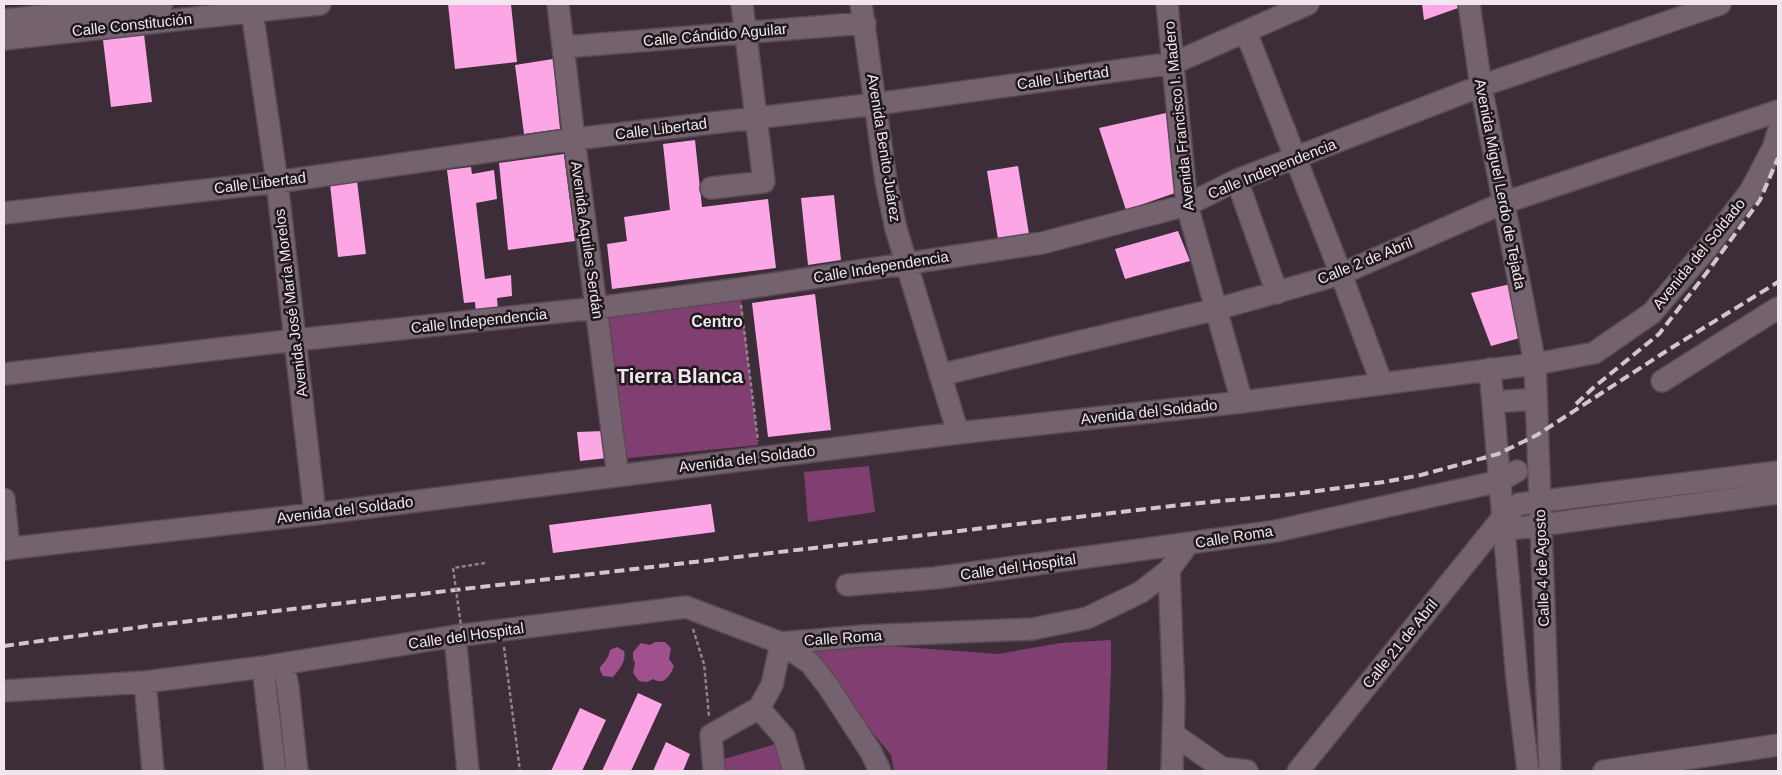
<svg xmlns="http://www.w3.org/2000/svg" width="1782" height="775" viewBox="0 0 1782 775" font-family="Helvetica,sans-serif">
<rect width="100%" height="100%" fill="#3c2d38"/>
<path fill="#813f71" d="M741 299 758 445 619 459 602 316Z
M869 466 875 512 808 522 804 472Z
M1111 640V670L1107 771H894L891 755 820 668 814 653 823 644 849 643 998 654 1060 643Z
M776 744 782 771H726L724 759Z"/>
<path fill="#a0518d" d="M655 642H665L671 648 669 659 674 666C670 676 664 686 653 679L647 682 639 681 633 673 635 663 633 659V652L641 643 650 645Z
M617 647 624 651C627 660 619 670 613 677L603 676C596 664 603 667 607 658 609 656 609 653 610 650Z"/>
<path fill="#fda6e6" d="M448 4H511L517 62 455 69Z
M1422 4H1461V7L1424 20Z
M144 34 152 102 111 107 103 40Z
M553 59 560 129 524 134 515 65Z
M1166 113 1175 193 1126 210 1099 128Z
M695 140 702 207 768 199 776 268 612 289 607 244 627 241 624 217 670 210 663 144Z
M564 154 575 241 508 250 499 163Z
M1018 166 1029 234 998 239 987 171Z
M471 167 472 174 494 170 497 199 476 203 485 279 511 275 512 296 497 298 498 311 476 314 475 302 464 303 447 170Z
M357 181 366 254 338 257 330 184Z
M834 195 841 260 808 265 801 198Z
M1178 231 1190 261 1125 279 1115 249Z
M1515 283 1527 336 1491 346 1471 293Z
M815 294 831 430 768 437 752 303Z
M604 431 607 458 580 461 577 432Z
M711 504 715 532 553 553 549 525Z
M638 693 662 704 631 771H602Z
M580 708 606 720 582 771H551Z
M666 742 690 754 683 771H653Z"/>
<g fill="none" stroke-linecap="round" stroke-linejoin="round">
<defs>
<path id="minor" d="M251 4 277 182 315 514
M558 4 574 139 618 476
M861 4 886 181 896 229 958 433
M1167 4 1187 205 1242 402
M1469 4 1481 86 1535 364 1550 771
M4 20 162 4
M1246 32 1341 274 1382 384
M4 39 320 4
M564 47 865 23
M1237 180 1277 293
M711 188 764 182 742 4
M4 213 277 182 574 139 876 104 1174 63 1308 4
M1490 369 1517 679 1528 771
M4 374 296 340 596 308 739 289 1042 243 1187 205 1237 180 1481 86 1720 4
M940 375 1217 309 1341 274 1503 203 1778 111
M1662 381 1778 308
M1493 402 1536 399
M4 499 9 549
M1504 530 1778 493
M4 549 315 514 958 433 1242 402 1535 364 1594 353 1652 313 1707 248 1751 190 1773 148 1778 132
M1169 570 1174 701 1172 771
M847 585 935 578 1276 531 1500 481 1517 471
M455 636 468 771
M781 643 862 636 1032 629 1087 618 1141 592 1169 570 1188 544
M283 664 288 687 297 771
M263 667 275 771
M145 682 153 771
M4 691 145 682 263 667 455 636 686 607 781 643 810 663 828 686 871 752 880 771
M759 708 784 737 794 771
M1173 734 1222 768 1247 771
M714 771 711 735 759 708 772 685 781 643
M1298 771 1503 517 1519 504 1778 472
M1604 771 1778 745"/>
</defs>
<use href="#minor" stroke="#594b55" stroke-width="24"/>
<path stroke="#91848d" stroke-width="2.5" stroke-dasharray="4 2.5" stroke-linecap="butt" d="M741 305 758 441
M693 629 704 664 709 716
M504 647 520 771"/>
<use href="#minor" stroke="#74626e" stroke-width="21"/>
<path stroke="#d2c6ce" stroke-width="4" stroke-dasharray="10 5" stroke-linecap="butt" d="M1576 404 1593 388 1659 334 1708 271 1760 200 1778 158
M4 646 148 626 1189 504 1295 494 1384 482 1421 475 1498 454 1537 435 1668 350 1778 282"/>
<path stroke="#91848d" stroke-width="2.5" stroke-dasharray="4 2.5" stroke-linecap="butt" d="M485 563 453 568 462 633 492 629"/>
</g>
<g text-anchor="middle" stroke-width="5" stroke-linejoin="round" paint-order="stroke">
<g font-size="15" fill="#f1e6ed" stroke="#1f181c">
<text transform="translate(132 25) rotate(-6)" y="5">Calle Constitución</text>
<text transform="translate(715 35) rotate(-5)" y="5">Calle Cándido Aguilar</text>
<text transform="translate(1063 78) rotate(-8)" y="5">Calle Libertad</text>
<text transform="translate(1179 116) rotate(-96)" y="5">Avenida Francisco I. Madero</text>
<text transform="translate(661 129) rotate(-7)" y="5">Calle Libertad</text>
<text transform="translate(884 148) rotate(81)" y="5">Avenida Benito Juárez</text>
<text transform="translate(1272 169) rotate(-22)" y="5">Calle Independencia</text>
<text transform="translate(260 183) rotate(-7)" y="5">Calle Libertad</text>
<text transform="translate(1500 184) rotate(79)" y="5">Avenida Miguel Lerdo de Tejada</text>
<text transform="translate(587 240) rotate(82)" y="5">Avenida Aquiles Serdán</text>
<text transform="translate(1699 254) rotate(-51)" y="5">Avenida del Soldado</text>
<text transform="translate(1365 261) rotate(-22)" y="5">Calle 2 de Abril</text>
<text transform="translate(881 267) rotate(-9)" y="5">Calle Independencia</text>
<text transform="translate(291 303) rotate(-97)" y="5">Avenida José María Morelos</text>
<text transform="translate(479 321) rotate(-6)" y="5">Calle Independencia</text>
<text transform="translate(1149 412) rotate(-6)" y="5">Avenida del Soldado</text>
<text transform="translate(747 459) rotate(-7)" y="5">Avenida del Soldado</text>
<text transform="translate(345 510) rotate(-7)" y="5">Avenida del Soldado</text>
<text transform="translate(1234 537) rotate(-9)" y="5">Calle Roma</text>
<text transform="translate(1018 567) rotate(-8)" y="5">Calle del Hospital</text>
<text transform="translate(1542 568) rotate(-92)" y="5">Calle 4 de Agosto</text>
<text transform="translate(466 636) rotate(-8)" y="5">Calle del Hospital</text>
<text transform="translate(843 638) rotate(-4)" y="5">Calle Roma</text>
<text transform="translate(1400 644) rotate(-51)" y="5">Calle 21 de Abril</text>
</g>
<g font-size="16" font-weight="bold" fill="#f1e6ed" stroke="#1f181c">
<text x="717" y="327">Centro</text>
</g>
<g font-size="20" font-weight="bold" fill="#f1e6ed" stroke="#1f181c">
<text x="680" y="383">Tierra Blanca</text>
</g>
</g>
<rect width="1782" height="775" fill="none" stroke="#f1e6ed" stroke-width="10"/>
</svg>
